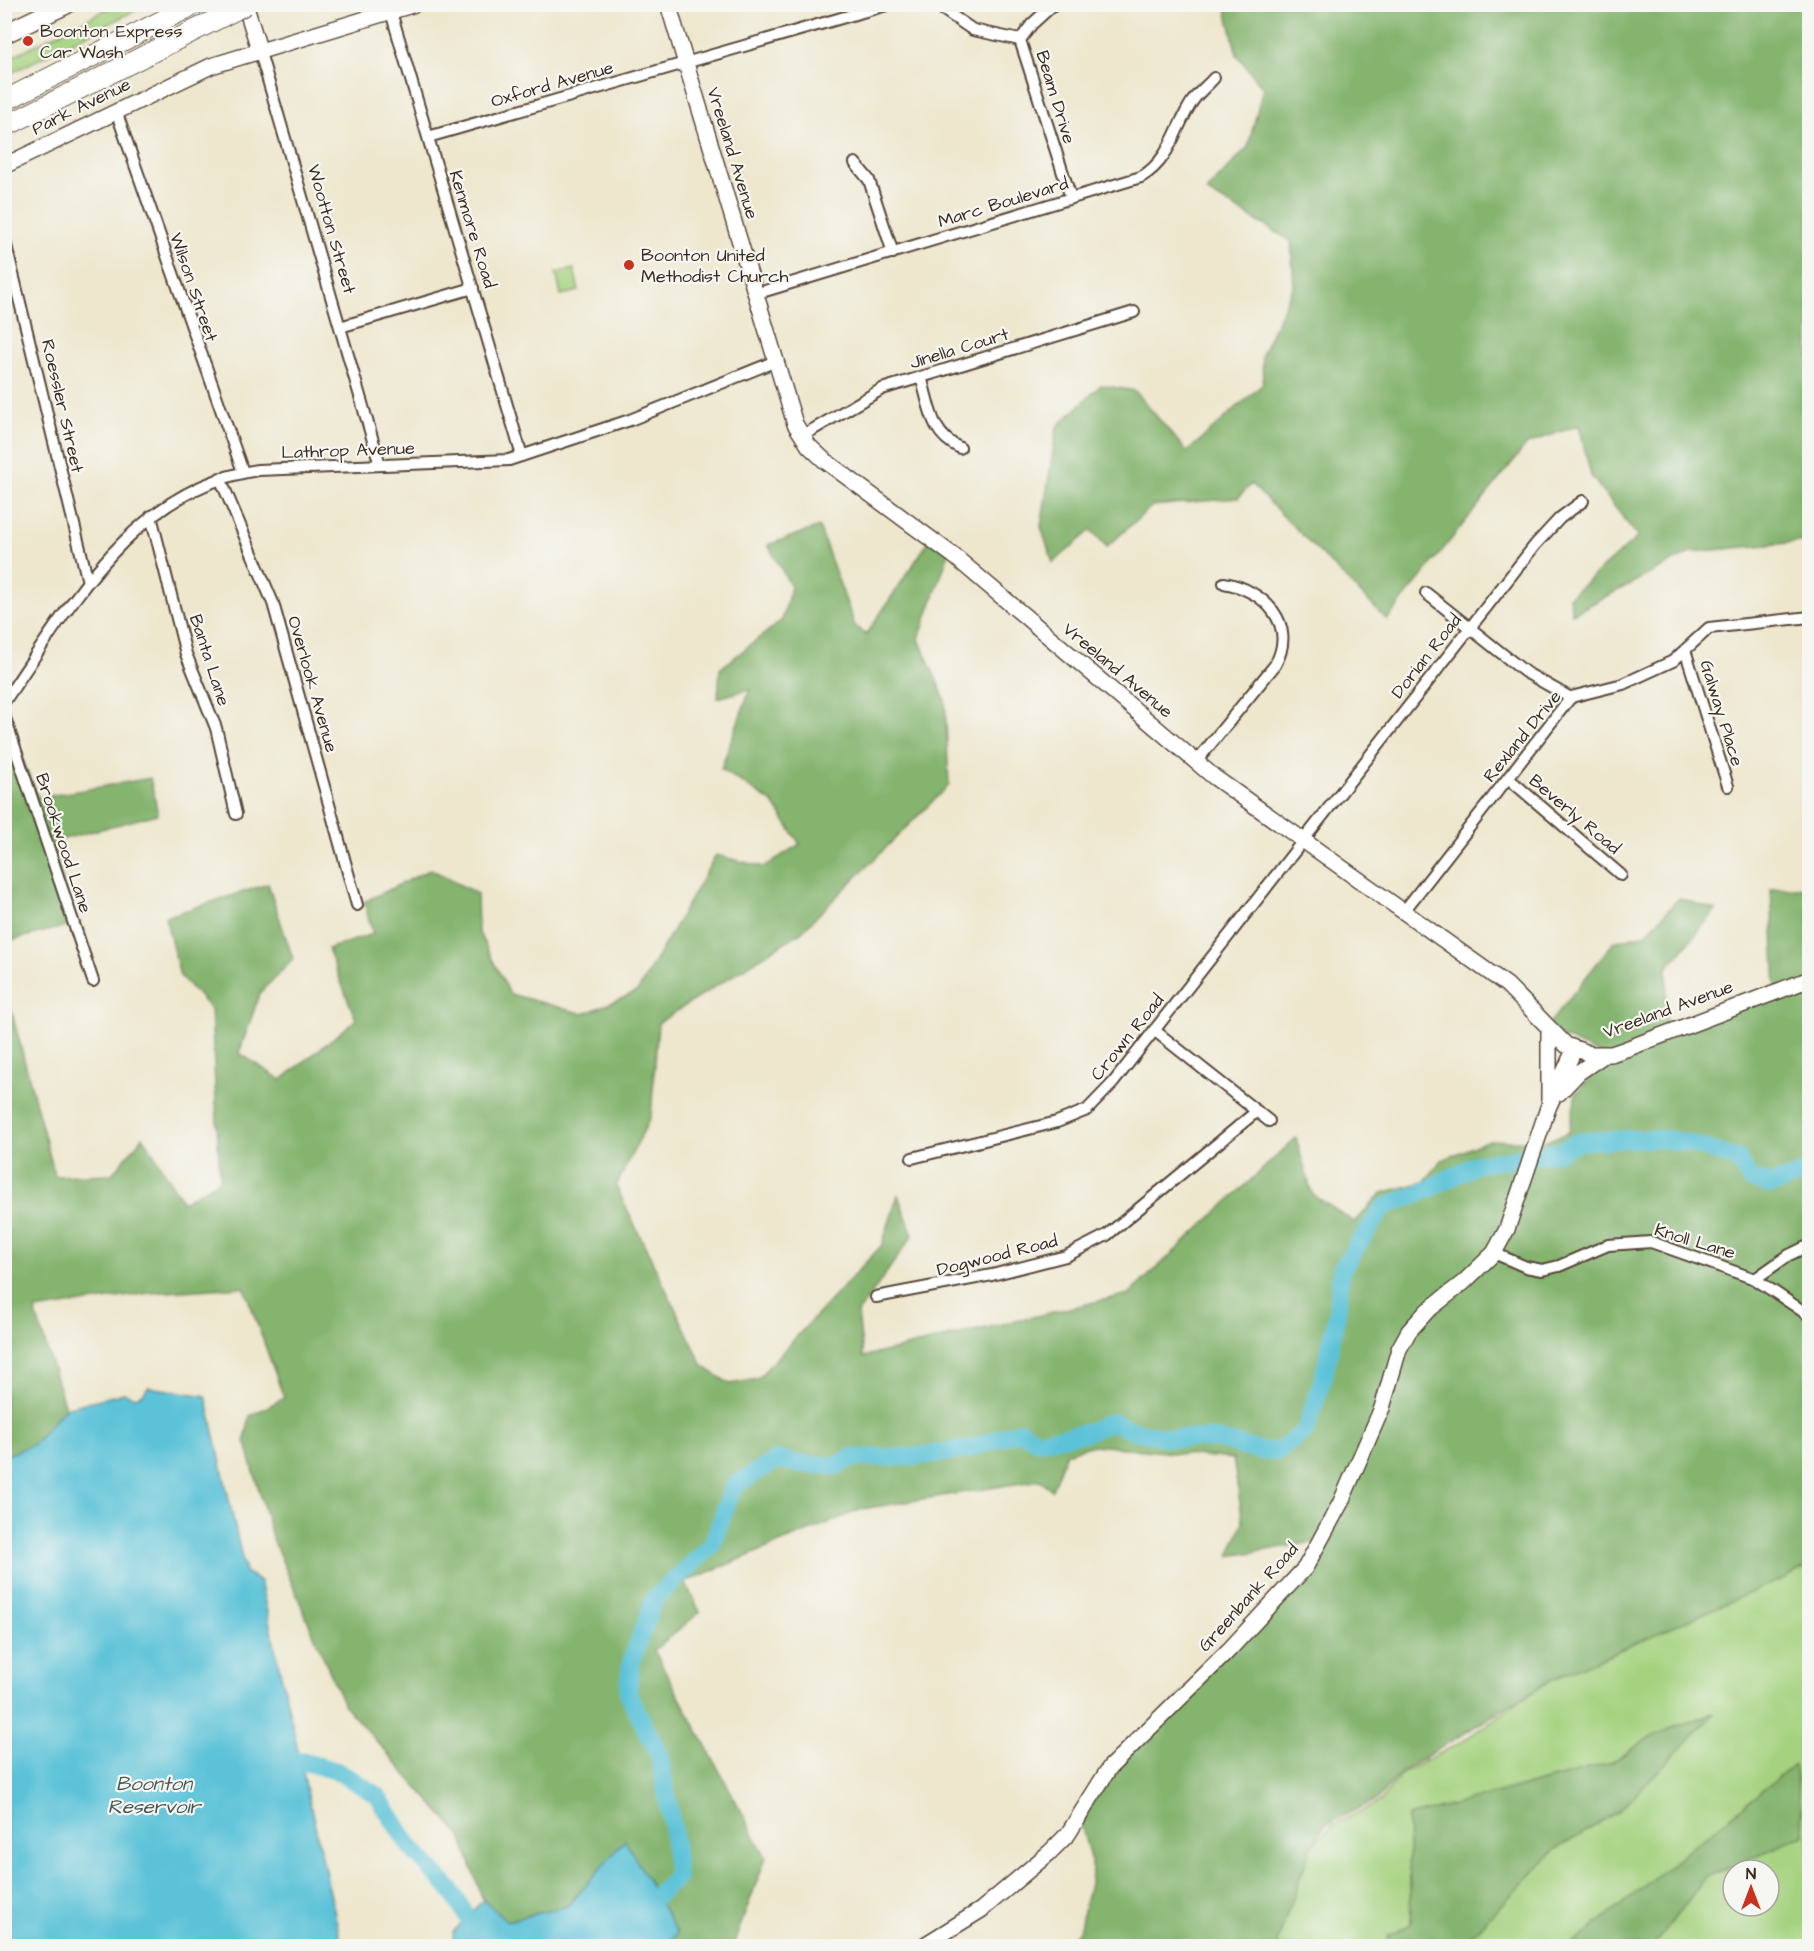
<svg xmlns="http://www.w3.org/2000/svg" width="1814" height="1951" viewBox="0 0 1814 1951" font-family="'Architects Daughter',sans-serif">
<rect width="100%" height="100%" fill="#f6f6f2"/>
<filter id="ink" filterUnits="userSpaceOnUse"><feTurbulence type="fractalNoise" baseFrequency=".0167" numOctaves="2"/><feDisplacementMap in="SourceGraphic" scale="12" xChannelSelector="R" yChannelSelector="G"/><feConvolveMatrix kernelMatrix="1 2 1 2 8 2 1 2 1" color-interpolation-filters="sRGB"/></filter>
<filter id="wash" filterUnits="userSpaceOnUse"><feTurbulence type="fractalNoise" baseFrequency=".008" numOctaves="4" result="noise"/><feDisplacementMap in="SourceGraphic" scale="24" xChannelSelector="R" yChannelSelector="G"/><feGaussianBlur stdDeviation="1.35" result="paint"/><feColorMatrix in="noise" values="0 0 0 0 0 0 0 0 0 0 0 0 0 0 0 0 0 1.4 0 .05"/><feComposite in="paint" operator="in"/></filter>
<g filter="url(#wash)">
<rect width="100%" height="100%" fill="#eee7ce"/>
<path fill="#a5d27f" stroke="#707e4e" stroke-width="1.5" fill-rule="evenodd" d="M115 5H146L5 76V60Z
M574 269 579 291 561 295 556 273Z
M1809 1567V1946H1653L1706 1877 1805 1835 1794 1766 1570 1946H1461L1555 1850 1618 1812 1713 1713 1654 1735 1611 1763 1409 1817 1411 1924 1389 1936 1388 1946H1276L1311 1847 1331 1826 1381 1801 1402 1773 1458 1744 1551 1680ZM1733 1870H1769V1906H1733Z"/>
<path fill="#84b46e" stroke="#606f46" stroke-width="1.5" d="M1225 5H1809V541L1692 552 1572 614 1569 597 1638 537 1591 476 1579 425 1527 444 1387 620 1251 484 1238 498 1152 506 1107 547 1091 530 1053 563 1041 527 1057 427 1101 385 1135 391 1187 452 1263 384 1262 355 1294 285 1291 241 1206 191 1248 147 1263 88 1237 55Z
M819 527 855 626 866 635 933 535 950 550 919 639 945 700 949 785 801 932 658 1023 651 1116 616 1186 703 1366 730 1384 757 1379 882 1245 898 1195 913 1235 858 1313 863 1357 1129 1294 1296 1138 1312 1194 1354 1222 1382 1193 1424 1182 1442 1160 1489 1140 1544 1142 1569 1132 1576 1093 1609 1058 1545 1029 1614 942 1646 934 1679 898 1716 910 1667 968 1666 1035 1776 992 1771 889 1809 887V1567L1551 1680 1401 1772 1378 1799 1325 1825 1311 1847 1276 1946H1063L1079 1931 1093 1870 1079 1816 1101 1780 1327 1540 1229 1556 1243 1522 1233 1459 1094 1445 1066 1453 1052 1490 1040 1480 862 1509 685 1582 700 1612 654 1650 766 1857 733 1946H668L677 1933 625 1841 567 1906 506 1921 483 1900 461 1836 344 1705 272 1537 245 1440 250 1416 284 1398 244 1287 150 1293 35 1310 65 1408 34 1444 5 1456 4 983 55 1176 112 1174 143 1137 183 1202 220 1180 211 1009 180 976 165 917 268 884 293 959 260 993 239 1053 281 1080 356 1020 328 949 373 934 364 902 431 869 477 894 478 931 510 994 584 1014 637 992 716 855 764 867 800 844 773 803 721 769 750 689 718 698 720 669 782 620 791 587 768 545Z
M4 714 38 798 150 778 158 814 52 842 75 924 5 942Z
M1715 1713 1618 1812 1555 1850 1461 1946H1388V1936L1411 1924 1408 1817 1611 1763 1654 1735Z
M1794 1765 1805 1835 1706 1877 1653 1946H1570Z"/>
<path fill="#5bc2d8" stroke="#4b767b" stroke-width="1.5" d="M148 1387 206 1396 245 1572 260 1581 342 1946H5V1456L34 1444 65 1408 124 1393 135 1397 143 1394Z
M625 1840 677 1933 668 1946H454L453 1932 483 1900 507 1921 568 1906Z"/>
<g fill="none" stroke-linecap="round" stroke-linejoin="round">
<path stroke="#5bc2d8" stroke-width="18" d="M277 1766 301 1761 337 1771 377 1795 410 1847 451 1890 484 1946
M602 1946 677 1877 673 1829 659 1754 628 1694 631 1662 654 1599 712 1545 733 1487 778 1459 799 1464 837 1466 850 1458 912 1457 969 1449 1021 1431 1038 1441 1085 1433 1111 1422 1136 1431 1169 1438 1216 1439 1260 1451H1279L1306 1430 1324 1375 1337 1314 1341 1270 1358 1244 1384 1207 1427 1190 1477 1164 1557 1152 1581 1141 1629 1139H1663L1688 1143 1738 1159 1750 1179 1771 1185 1810 1171"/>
</g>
</g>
<g filter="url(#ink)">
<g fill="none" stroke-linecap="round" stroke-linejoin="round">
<defs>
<path id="street" d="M935 4 973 30 1020 40 1032 24 1054 4
M391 12 522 456
M1020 40 1071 198
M259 49 380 465
M116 111 243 472
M428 137 890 4
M855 163 869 180 893 253
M4 237 88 582
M755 294 1141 177C1172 159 1175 125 1194 99 1200 91 1208 85 1214 78
M340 327 473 288
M921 377C930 406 930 434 960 448
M802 436 882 389 1134 312
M220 478 273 603 357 905
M151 516 186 654 216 728 236 814
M1426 593 1525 672 1571 698
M1685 650 1728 786
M4 702C69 608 133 488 258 470L509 460 630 420 776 361
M4 715 93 981
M1196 762 1275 665C1298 624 1264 590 1224 583
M1508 778 1621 875
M1404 911 1571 697 1623 684 1673 661 1709 628 1810 617
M1154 1030 1269 1121
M912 1158 1057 1122 1087 1110 1113 1083 1535 545 1560 518 1583 501
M1494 1253 1526 1267 1542 1270 1559 1266 1608 1245 1651 1242 1755 1279 1810 1316
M1755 1279 1789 1255 1810 1245
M876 1297 992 1275 1066 1256 1107 1235 1257 1111"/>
<path id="secondary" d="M245 4 259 49
M668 4 795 424 809 446 824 460 954 556 1214 777 1507 985 1566 1045 1590 1054H1611L1626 1049 1810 979
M4 166 211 66 415 4
M1559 1093 1579 1072 1604 1055
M1549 1099V1029
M923 1946 981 1910 1049 1853 1068 1834 1110 1767 1229 1650 1305 1568 1340 1504 1382 1408 1399 1349 1409 1331 1427 1311 1464 1282 1494 1253 1507 1229 1548 1108 1574 1050"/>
<path id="primary" d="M4 34 67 4"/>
<path id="highway" d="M4 101 195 4
M4 127 235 10"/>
</defs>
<use href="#street" stroke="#564638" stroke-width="14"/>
<use href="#secondary" stroke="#564638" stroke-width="18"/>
<use href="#primary" stroke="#564638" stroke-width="21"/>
<use href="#highway" stroke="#564638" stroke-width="22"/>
<use href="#street" stroke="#fff" stroke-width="10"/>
<use href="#secondary" stroke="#fff" stroke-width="15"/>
<use href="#primary" stroke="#fff" stroke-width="18"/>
<use href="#highway" stroke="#fff" stroke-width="20"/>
<defs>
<path id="highway-bridge" d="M235 10 246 4"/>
</defs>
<use href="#highway-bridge" stroke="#564638" stroke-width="22" stroke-linecap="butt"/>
<use href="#highway-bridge" stroke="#fff" stroke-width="20"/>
</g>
</g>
<g fill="#c8321e" stroke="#f6f6f2" stroke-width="2">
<circle cx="28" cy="41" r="6"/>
<circle cx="629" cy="265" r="6"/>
</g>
<g text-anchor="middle" stroke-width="4.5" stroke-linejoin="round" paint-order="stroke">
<g font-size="18" fill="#3b2a1e" stroke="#f6f6f2" text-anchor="start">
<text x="40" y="37">Boonton Express<tspan x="40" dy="21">Car Wash</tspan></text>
<text x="641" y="261">Boonton United<tspan x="641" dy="21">Methodist Church</tspan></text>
</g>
<g font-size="18" fill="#3b2a1e" stroke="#f6f6f2">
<text transform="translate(552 84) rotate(-16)" y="6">Oxford Avenue</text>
<text transform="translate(1056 97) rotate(73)" y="6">Beam Drive</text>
<text transform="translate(81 106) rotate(-26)" y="6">Park Avenue</text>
<text transform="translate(733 153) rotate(73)" y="6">Vreeland Avenue</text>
<text transform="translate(1003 202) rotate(-17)" y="6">Marc Boulevard</text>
<text transform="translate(332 229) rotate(74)" y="6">Wootton Street</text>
<text transform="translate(473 229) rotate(73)" y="6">Kenmore Road</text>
<text transform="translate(194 287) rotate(71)" y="6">Wilson Street</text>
<text transform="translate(959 348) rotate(-17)" y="6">Jinella Court</text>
<text transform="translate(63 406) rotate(77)" y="6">Roessler Street</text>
<text transform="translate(348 450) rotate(-2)" y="6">Lathrop Avenue</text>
<text transform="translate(1426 656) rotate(-52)" y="6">Dorian Road</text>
<text transform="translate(210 660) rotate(72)" y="6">Banta Lane</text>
<text transform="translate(1118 670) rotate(40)" y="6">Vreeland Avenue</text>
<text transform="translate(313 684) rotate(74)" y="6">Overlook Avenue</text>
<text transform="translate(1722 713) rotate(73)" y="6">Galway Place</text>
<text transform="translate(1522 736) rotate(-51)" y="6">Rexland Drive</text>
<text transform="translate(1575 814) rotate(40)" y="6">Beverly Road</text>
<text transform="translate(64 843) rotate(72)" y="6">Brookwood Lane</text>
<text transform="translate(1668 1009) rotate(-20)" y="6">Vreeland Avenue</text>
<text transform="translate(1127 1037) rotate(-51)" y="6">Crown Road</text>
<text transform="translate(1695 1241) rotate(17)" y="6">Knoll Lane</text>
<text transform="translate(997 1255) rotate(-14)" y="6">Dogwood Road</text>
<text transform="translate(1248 1597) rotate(-48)" y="6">Greenbank Road</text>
</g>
<g font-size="20" font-style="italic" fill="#455856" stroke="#f6f6f2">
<text x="154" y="1790">Boonton<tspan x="154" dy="23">Reservoir</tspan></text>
</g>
</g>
<rect width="1814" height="1951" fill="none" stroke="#f6f6f2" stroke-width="24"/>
<g transform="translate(1751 1888)"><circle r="28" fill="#f6f6f2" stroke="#aba49d" stroke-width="1.5"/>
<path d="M0-4.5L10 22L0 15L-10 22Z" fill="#c8321e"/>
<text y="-9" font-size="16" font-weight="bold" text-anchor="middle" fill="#3b2a1e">N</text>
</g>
</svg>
